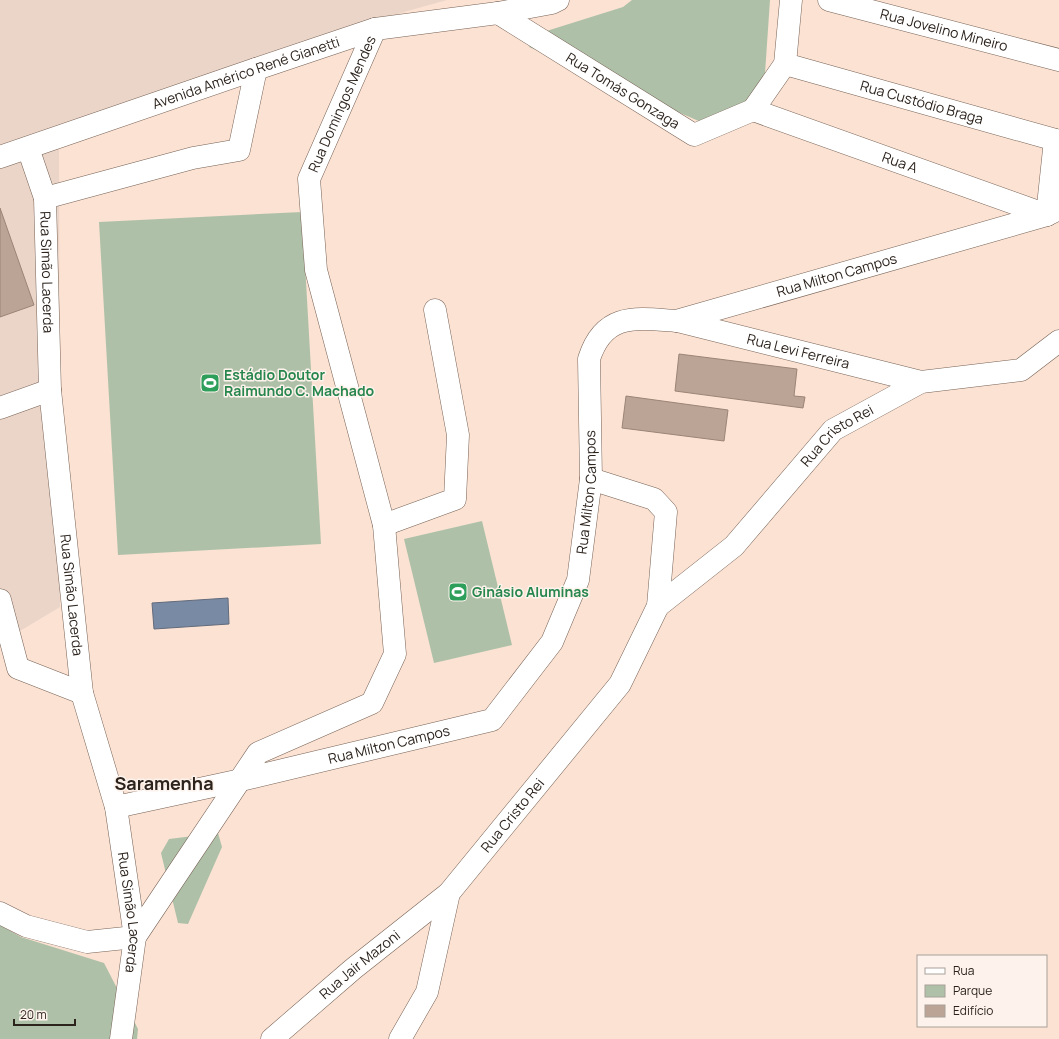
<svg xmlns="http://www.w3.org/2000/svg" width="1059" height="1039" viewBox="0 0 1059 1039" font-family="Manrope,sans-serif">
<rect width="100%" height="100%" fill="#fbe2d3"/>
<path fill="#ebd5c8" d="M0 0H447L404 12 59 135 60 607 0 643Z"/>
<path fill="#aec1a8" d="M632 0H770L762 117 717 129 529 47 537 34 623 7Z
M302 212 321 544 118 555 99 222Z
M482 521 512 645 434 663 404 539Z
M218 833 222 847 188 924 178 923 161 853 169 839Z
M0 925 21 937 104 963 138 1029 137 1039H0Z"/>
<path fill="#798aa4" stroke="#626b7c" d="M228 598 229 624 154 629 152 603Z"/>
<path fill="#bba495" stroke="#9b8476" d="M0 208 34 305 0 317Z
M679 354 797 369 794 396 805 397 803 408 675 391Z
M626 396 728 410 724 441 622 428Z"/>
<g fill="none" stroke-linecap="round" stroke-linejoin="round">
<defs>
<g id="minor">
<path id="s1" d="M829 0 1059 60"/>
<path id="s2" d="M498 13 694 135 753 110"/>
<path id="s3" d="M785 64 1059 141"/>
<path id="s4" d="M753 110 1047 215 1055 140"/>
<path d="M753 110 785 64 791 0"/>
<path id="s5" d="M28 148 45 198 50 390 82 693 116 807 135 937 121 1039"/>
<path id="s6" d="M0 157 256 69 375 29 498 13 552 3 558 0"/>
<path d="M45 198 193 158 239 150 256 69"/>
<path id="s7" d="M678 321 921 382"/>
<path d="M0 408 50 390"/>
<path d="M384 525 455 499 458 435 435 310"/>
<path d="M0 600 18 668 82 693"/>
<path id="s8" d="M658 606 734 546 833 430 921 382 1021 370 1059 341"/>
<path id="s9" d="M116 807 241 780 492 720 552 642 578 580 591 479 589 359C604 312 636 318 676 321L1047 215 1059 209"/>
<path id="s10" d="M0 913 26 926 87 942 135 937 258 753 372 703 395 654 384 525 316 270 309 179 375 29"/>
<path id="s11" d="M272 1039 353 969 449 893"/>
<path id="s12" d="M400 1039 427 992 449 893 620 684 658 606 666 512 654 499 591 479"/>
</g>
</defs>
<use href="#minor" stroke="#776255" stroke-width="23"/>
<use href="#minor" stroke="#fff" stroke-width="22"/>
</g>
<defs>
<symbol id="stadium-square" viewBox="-11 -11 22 22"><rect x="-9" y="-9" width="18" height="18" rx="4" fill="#2e9e5b" stroke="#fdf3ec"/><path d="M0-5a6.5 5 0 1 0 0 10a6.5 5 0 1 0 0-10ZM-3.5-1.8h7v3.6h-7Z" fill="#fff"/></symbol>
</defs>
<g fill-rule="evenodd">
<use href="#stadium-square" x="199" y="372" width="22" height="22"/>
<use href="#stadium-square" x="447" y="581" width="22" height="22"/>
</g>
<g text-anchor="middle" stroke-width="3" stroke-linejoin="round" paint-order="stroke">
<g font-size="14" fill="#2c231d" stroke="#fdf3ec">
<text dy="5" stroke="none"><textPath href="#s1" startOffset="119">Rua Jovelino Mineiro</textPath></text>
<text dy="5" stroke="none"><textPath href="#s6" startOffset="260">Avenida Américo René Gianetti</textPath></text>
<text dy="5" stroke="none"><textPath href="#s2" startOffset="147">Rua Tomás Gonzaga</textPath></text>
<text dy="5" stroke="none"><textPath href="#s3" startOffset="142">Rua Custódio Braga</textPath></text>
<text dy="5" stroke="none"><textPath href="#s10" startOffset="1107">Rua Domingos Mendes</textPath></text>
<text dy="5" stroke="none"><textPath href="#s4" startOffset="156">Rua A</textPath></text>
<text dy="5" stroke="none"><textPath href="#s5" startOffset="127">Rua Simão Lacerda</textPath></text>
<text dy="5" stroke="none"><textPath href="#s9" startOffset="1047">Rua Milton Campos</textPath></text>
<text dy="5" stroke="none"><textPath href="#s7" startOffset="124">Rua Levi Ferreira</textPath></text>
<text dy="5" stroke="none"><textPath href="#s8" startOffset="249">Rua Cristo Rei</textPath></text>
<text dy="5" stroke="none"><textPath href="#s9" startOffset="640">Rua Milton Campos</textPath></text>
<text dy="5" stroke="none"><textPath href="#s5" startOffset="451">Rua Simão Lacerda</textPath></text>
<text dy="5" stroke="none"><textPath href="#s9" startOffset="280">Rua Milton Campos</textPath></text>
<text dy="5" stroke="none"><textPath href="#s12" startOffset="256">Rua Cristo Rei</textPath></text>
<text dy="5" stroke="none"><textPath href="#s5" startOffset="775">Rua Simão Lacerda</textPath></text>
<text dy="5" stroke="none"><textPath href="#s11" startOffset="115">Rua Jair Mazoni</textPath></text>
</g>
<g font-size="14" font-weight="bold" fill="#27864d" stroke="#fdf3ec" text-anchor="start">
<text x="224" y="380">Estádio Doutor<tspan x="224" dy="16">Raimundo C. Machado</tspan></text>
<text x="472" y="597">Ginásio Aluminas</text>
</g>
<g font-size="18" font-weight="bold" fill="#2c231d" stroke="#fdf3ec">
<text x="164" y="790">Saramenha</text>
</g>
</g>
<rect x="917" y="955" width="130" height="72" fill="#fdf3ec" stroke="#a9a099"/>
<rect x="925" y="968" width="20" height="6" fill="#ffffff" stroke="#a9a099"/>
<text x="953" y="975" font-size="12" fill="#2c231d">Rua</text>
<rect x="925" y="985" width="20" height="12" fill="#aec1a8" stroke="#a9a099"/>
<text x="953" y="995" font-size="12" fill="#2c231d">Parque</text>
<rect x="925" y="1005" width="20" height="12" fill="#bba495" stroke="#a9a099"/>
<text x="953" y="1015" font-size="12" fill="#2c231d">Edifício</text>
<path d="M14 1019v6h61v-6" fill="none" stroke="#2c231d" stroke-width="2"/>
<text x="20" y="1019" font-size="12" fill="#2c231d" stroke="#fdf3ec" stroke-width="3" paint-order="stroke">20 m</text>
</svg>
